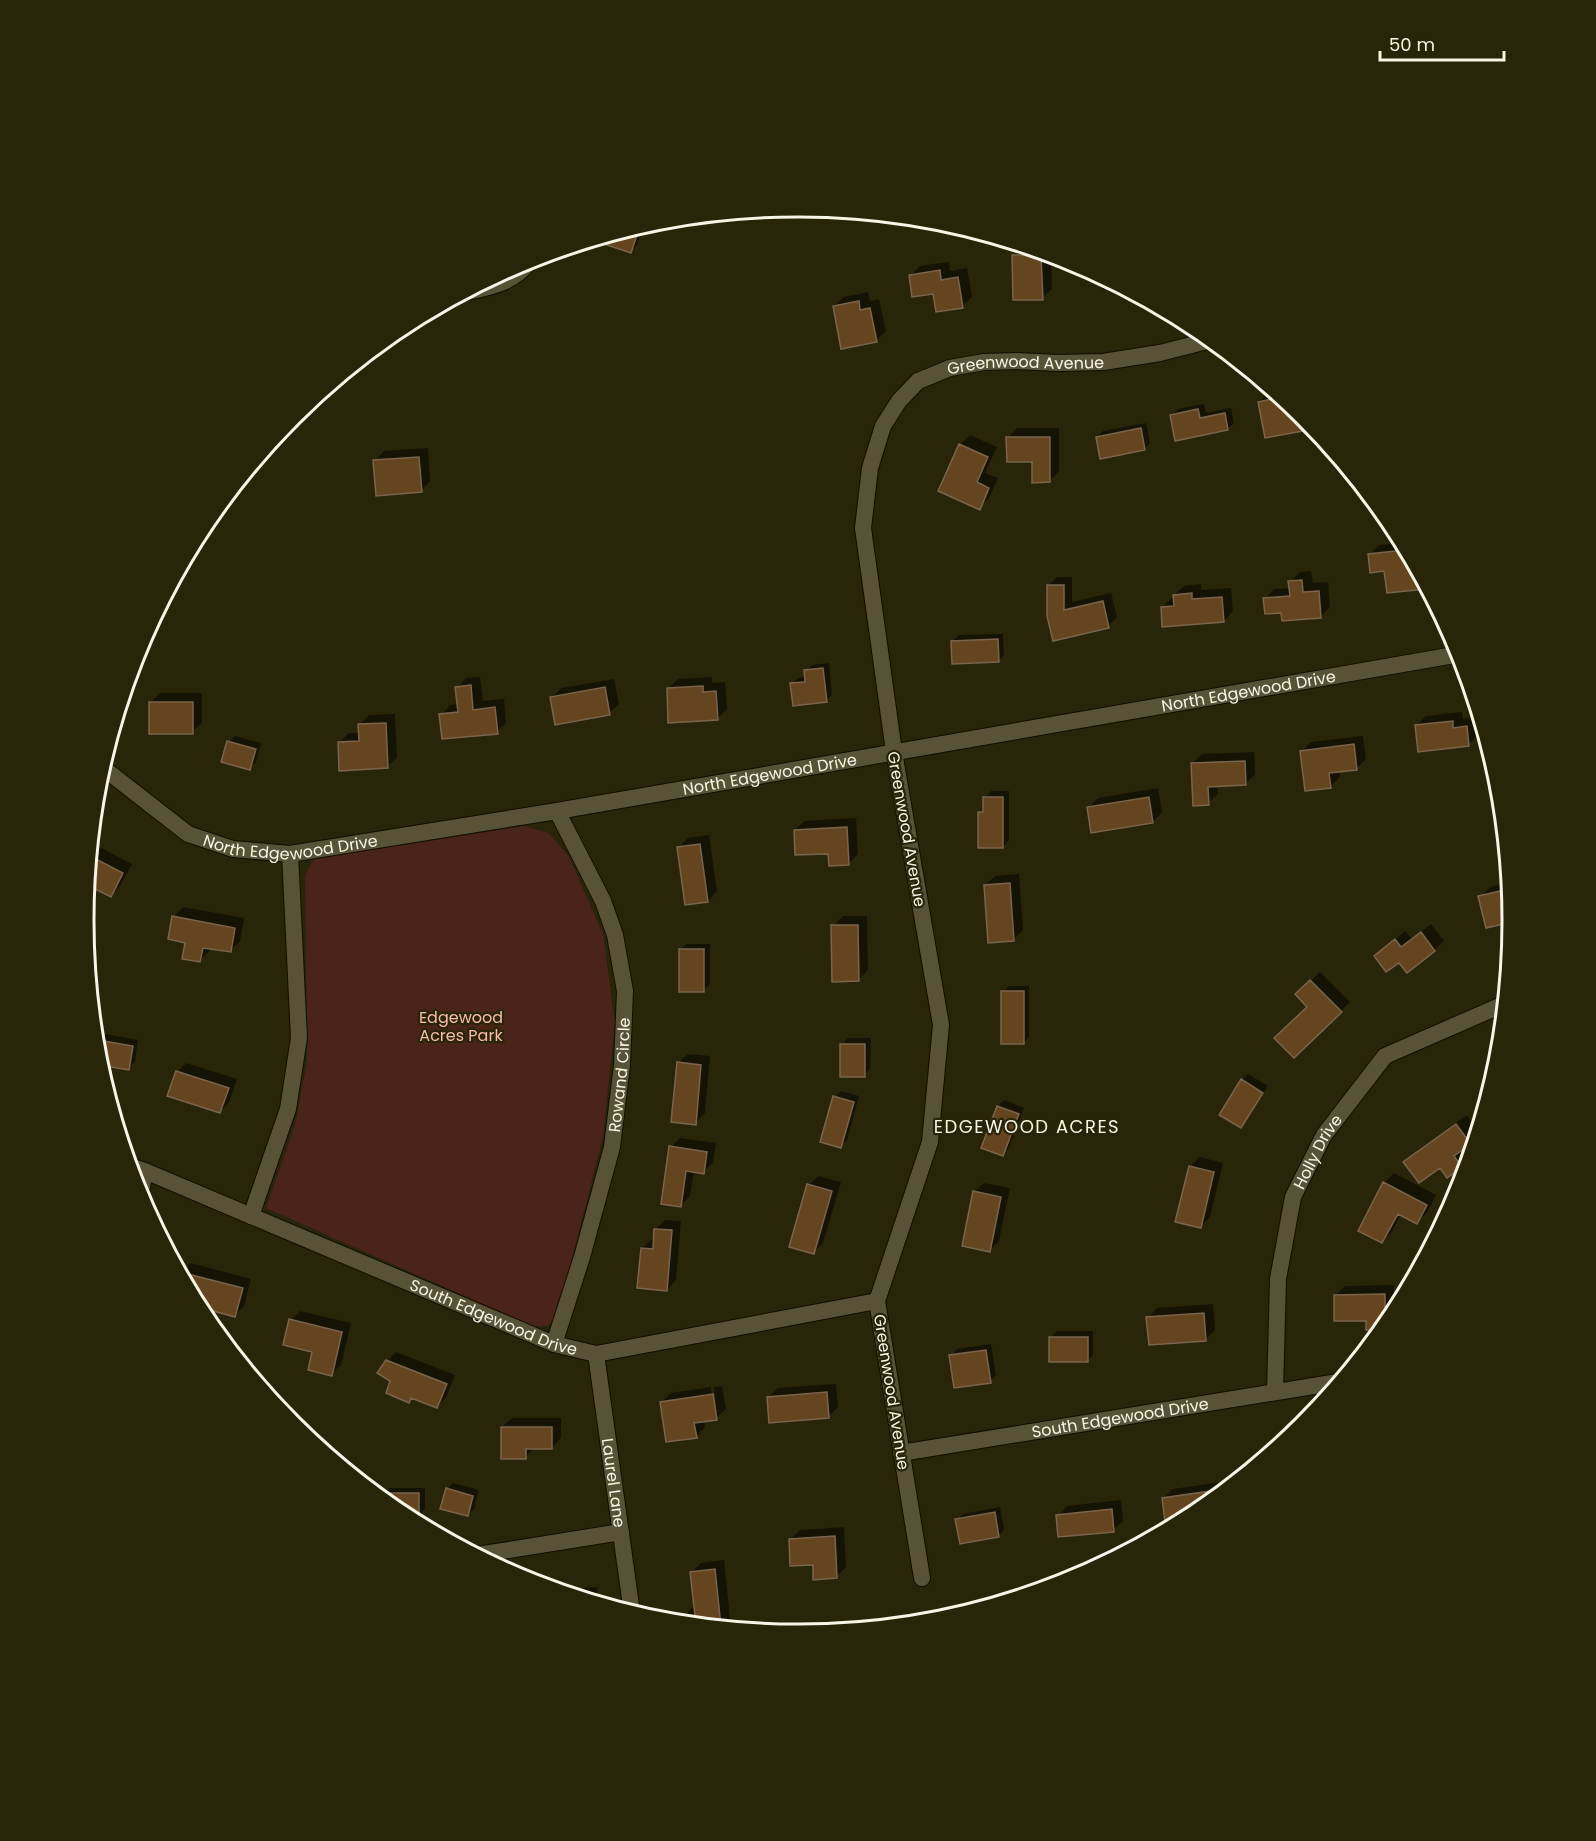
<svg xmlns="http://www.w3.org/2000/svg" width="1596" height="1841" viewBox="0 0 1596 1841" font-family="Poppins,sans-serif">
<rect width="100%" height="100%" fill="#292508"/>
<path fill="#4a2319" d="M524 826 549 833 569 857 603 934 615 1023 603 1137 558 1313 548 1326H532L266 1208 295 1125 307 1062 305 875 314 859Z"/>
<path fill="#0007" d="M644 225 637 245 631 251 612 234Z
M1023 246 1051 255 1052 289 1042 298 1014 256Z
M949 262 950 271 967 268 972 297 962 306 934 292 910 276 920 266Z
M1100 276 1122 288 1102 290Z
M868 292 870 301 879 299 886 331 876 341 834 306 844 297Z
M1269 392H1274L1303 416 1312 427 1259 402Z
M1204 404 1206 413 1231 408 1234 423 1227 429 1172 415 1178 409Z
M1146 423 1150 443 1144 449 1097 437 1103 431Z
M285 426V432L276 441 272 442Z
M1017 428H1059V471L1050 481 1033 461 1008 438Z
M970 435 997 447 985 473 998 478 989 498 979 508 960 445Z
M428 448 430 481 421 491 375 461 384 451Z
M1402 543 1426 587 1388 592 1385 570 1369 555 1379 545Z
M1311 571 1313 583 1328 582 1330 607 1320 617 1283 611 1265 599 1274 589 1290 588V582L1300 572Z
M1057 577H1072V602L1111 593 1117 617 1108 626 1054 639 1048 586Z
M1201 584V590L1231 588 1233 611 1224 621 1162 607 1172 598H1175L1174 595 1184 586Z
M1003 634 1004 655 998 661 953 641 959 635Z
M829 663 832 695 826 701 792 684 798 678 806 677V671L812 665Z
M480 677 483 701 504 699 506 723 497 732 441 715 450 705 459 704 457 688 466 678Z
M712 677V683L725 682 727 709 717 719 668 688 678 679Z
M614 679 619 704 609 713 552 698 561 688Z
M160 693H202V723L192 732 150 703Z
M1462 712 1463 719 1476 717 1478 735 1468 745 1417 725 1426 716Z
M395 714 397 757 387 767 339 743 349 733H360V725L369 715Z
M235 736 261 743 256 762 250 768 229 742Z
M1363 736 1366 759 1357 768 1339 770 1340 777 1331 786 1301 752 1311 742Z
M1254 752 1255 774 1246 784 1217 785 1218 794 1208 803 1192 764 1202 754Z
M1158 788 1162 812 1153 822 1089 807 1098 798Z
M991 791H1009V840L1003 847 979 813 985 807V798Z
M856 818 858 854 849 863 795 830 805 821Z
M709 835 717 891 708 901 679 847 688 838Z
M92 843 132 864 120 886 110 895 88 884Z
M1019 874 1023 930 1013 940 985 885 995 876Z
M1508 883 1512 920 1487 926 1480 897 1490 887Z
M183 907 244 918 240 941 230 951 210 947 209 951 200 960 187 941 174 917Z
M843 916H867L868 970 858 980 833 926Z
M1431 924 1444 941 1434 950 1399 961 1376 956 1405 931 1412 939Z
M686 944H710V984L704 990 680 950Z
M1320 972 1350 1002 1294 1056 1309 1006 1297 994Z
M1009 986H1029V1037L1023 1043 1003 992Z
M106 1034 138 1040 135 1062 128 1068 99 1063 97 1054 100 1040Z
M848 1038H871L870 1069 864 1076 842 1044Z
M688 1054 710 1056 705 1113 695 1123 678 1063Z
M186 1063 237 1079 229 1102 220 1112 177 1072Z
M1248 1074 1268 1086 1247 1120 1241 1126 1242 1080Z
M841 1091 859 1096 847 1140 840 1146 835 1097Z
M1004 1100 1024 1108 1009 1148 1003 1154 998 1106Z
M1467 1115 1477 1130 1474 1139 1464 1147 1469 1155 1468 1159 1461 1166 1405 1162 1415 1152Z
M680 1138 716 1143 713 1163 703 1172 694 1171 690 1196 681 1205 671 1147Z
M1200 1157 1223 1163 1210 1217 1200 1227 1177 1221 1190 1166Z
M1394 1173 1436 1195 1427 1213 1417 1222 1401 1214 1392 1232 1382 1242 1384 1183Z
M818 1176 841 1182 823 1243 814 1252 809 1185Z
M984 1183 1010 1188 999 1241 990 1250 974 1192Z
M665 1220 681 1221 676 1280 667 1290 642 1248 652 1239H655L656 1229Z
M191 1263 251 1279 244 1306 235 1315 198 1305 181 1274Z
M1394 1285V1312L1382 1329H1368V1319L1336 1295 1345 1286Z
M1213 1304 1215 1330 1206 1339 1148 1318 1157 1308Z
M300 1311 351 1323 341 1365 331 1374 291 1320Z
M1057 1331H1093V1355L1087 1361 1051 1337Z
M991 1344 996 1375 990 1381 951 1356 957 1349Z
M396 1352 455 1375 446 1397 437 1406 413 1397 409 1401 392 1381 387 1361Z
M836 1384 838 1407 828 1417 768 1398 778 1388Z
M722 1386 726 1409 716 1418 704 1420 705 1427 696 1437 661 1403 671 1393 711 1387 714 1413H717L714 1387Z
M512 1418H561V1438L551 1448H535L525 1457 502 1427Z
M1236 1480 1188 1518 1163 1498 1173 1489Z
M453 1483 479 1490 474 1509 468 1515 447 1489Z
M390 1488H425V1509L418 1515H402L384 1500V1494Z
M1121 1500 1123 1521 1113 1530 1058 1516 1067 1506Z
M1000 1507 1004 1530 998 1536 957 1520 963 1514Z
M844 1527 846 1567 836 1577 814 1564 790 1540 800 1530Z
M724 1560 731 1628 685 1623V1616L694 1606 692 1572 701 1563Z
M597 1587 599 1603 559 1590Z"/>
<path fill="#65451f" stroke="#7a644d" stroke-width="1.5" d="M640 226 631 253 607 245 610 235Z
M1012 255H1041L1043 300H1013Z
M940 270 941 280 958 277 963 308 936 312 933 294 912 297 909 275Z
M859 301 860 310 870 308 877 342 841 349 833 306Z
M1280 397 1284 400 1286 409 1293 408 1303 416 1314 429 1265 438 1258 402Z
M1198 409 1200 418 1225 413 1228 430 1175 441 1170 415Z
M1141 428 1145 450 1100 459 1096 437Z
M1006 437H1050V482L1032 483V462H1007Z
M959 444 988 457 977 482 989 488 980 510 938 491Z
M419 457 422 492 376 496 373 460Z
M1405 550 1407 563H1412L1426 589 1387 593 1384 571 1370 573 1368 554Z
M1302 580 1303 592 1319 591 1321 618 1282 621 1281 613 1265 614 1263 598 1290 596 1288 581Z
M1047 585H1064V610L1103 601 1109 628 1053 641 1047 616Z
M1192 593V599L1222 597 1224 622 1162 627 1161 607 1174 606 1173 595Z
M998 639 999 662 952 664 951 641Z
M823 668 827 702 793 706 790 683 805 682 804 670Z
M471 685 473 710 495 707 498 734 442 739 439 714 458 712 455 687Z
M703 686V692L716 691 718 720 668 723 667 688Z
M605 687 610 715 555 725 550 697Z
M149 702H193V734H149Z
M1453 721V728L1467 726 1469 746 1418 752 1415 725Z
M386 723 388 768 339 771 338 742 359 741 358 724Z
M227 741 256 749 250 770 221 762Z
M1354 744 1357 770 1329 773 1331 788 1305 791 1300 751Z
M1245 761 1246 785 1208 787 1209 805 1193 806 1191 763Z
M983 797H1003V848H978V812H983Z
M1149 797 1153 823 1091 833 1087 807Z
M847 827 849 865 829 866 828 854 795 855 794 830Z
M700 844 708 902 685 905 677 847Z
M90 856 123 873 111 897 87 885Z
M1010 883 1014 941 988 943 984 885Z
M1509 889 1512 922 1486 928 1478 896Z
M172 916 235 928 231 952 203 948 200 962 182 959 185 943 168 939Z
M831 925H858L859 981 832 982Z
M1421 932 1435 951 1407 973 1399 963 1386 972 1374 956 1395 939 1401 947Z
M679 949H704V992H679Z
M1310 980 1342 1012 1294 1058 1274 1038 1307 1007 1295 994Z
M1001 991H1024V1044H1001Z
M98 1040 133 1046 129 1070 99 1065 97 1049Z
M840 1044H865V1077H840Z
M677 1062 701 1065 696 1125 671 1122Z
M176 1071 229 1088 220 1113 167 1096Z
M1241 1079 1263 1093 1241 1128 1219 1115Z
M833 1096 854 1102 841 1148 820 1142Z
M997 1106 1019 1114 1003 1156 981 1148Z
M1456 1124 1471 1144 1454 1156 1462 1167 1447 1178 1440 1168 1419 1183 1403 1162Z
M669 1146 707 1152 704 1174 686 1171 681 1207 661 1204Z
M1189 1166 1214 1172 1201 1228 1175 1222Z
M1383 1182 1427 1205 1417 1224 1398 1214 1382 1243 1358 1231Z
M807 1184 832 1191 814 1254 789 1247Z
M973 1191 1001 1197 990 1252 962 1246Z
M654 1229 672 1230 667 1291 637 1288 641 1248 653 1249Z
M180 1272 243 1288 235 1317 199 1307Z
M1385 1294V1325L1381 1330H1366V1321H1334V1295Z
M1204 1313 1206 1341 1149 1345 1146 1317Z
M289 1319 342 1332 332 1376 308 1370 312 1352 283 1345Z
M1049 1337H1088V1362H1049Z
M986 1350 991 1383 954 1388 949 1355Z
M386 1360 447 1384 437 1408 411 1398 409 1403 386 1393 390 1381 377 1373Z
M827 1392 829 1418 769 1423 767 1397Z
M713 1394 717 1420 694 1423 697 1438 666 1442 660 1402Z
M501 1427H552V1449H526V1459H501Z
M446 1488 473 1496 468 1516 440 1509Z
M1225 1489 1194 1514 1185 1520 1165 1522 1162 1498Z
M376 1493H419V1516H405Z
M1112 1509 1114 1532 1058 1537 1056 1515Z
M995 1512 999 1537 960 1544 955 1519Z
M835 1536 837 1578 813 1580V1565L790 1566 789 1539Z
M715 1569 721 1627 696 1624 690 1572Z"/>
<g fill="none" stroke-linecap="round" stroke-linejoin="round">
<defs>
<g id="minor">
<path d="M467 292C495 286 513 283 532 259"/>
<path id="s1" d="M102 767 188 834 233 849 290 854 557 811 1460 654"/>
<path id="s2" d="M130 1166 145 1171 554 1344 596 1354 877 1301"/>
<path d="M140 1197 145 1171"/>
<path d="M251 1216 288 1109 299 1038 290 854"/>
<path id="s3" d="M554 1344 582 1257 612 1147 622 1065 625 991 615 935 603 901 557 811"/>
<path id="s4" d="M596 1354 632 1613"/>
<path id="s5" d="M1275 1392 1278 1279 1293 1197 1324 1135 1385 1056 1504 1004"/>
<path id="s6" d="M901 1453 1338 1382"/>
<path d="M477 1555 621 1532"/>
<path id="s7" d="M922 1578 877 1301 930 1142 941 1025 894 752 863 528 870 468 883 426 899 401 918 381 950 368 984 362 1016 361 1058 363 1103 362 1160 353 1211 340"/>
</g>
</defs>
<use href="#minor" stroke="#120d00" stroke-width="18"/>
<use href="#minor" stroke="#585337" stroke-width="16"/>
</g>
<g text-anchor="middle" stroke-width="4.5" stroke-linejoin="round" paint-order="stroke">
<g font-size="16" fill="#f7f5e5" stroke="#292508">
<text dy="6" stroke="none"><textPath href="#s7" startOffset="1341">Greenwood Avenue</textPath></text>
<text dy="6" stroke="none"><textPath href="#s1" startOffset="1186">North Edgewood Drive</textPath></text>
<text dy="6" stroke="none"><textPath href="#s1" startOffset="700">North Edgewood Drive</textPath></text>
<text transform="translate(907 829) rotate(80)" y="6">Greenwood Avenue</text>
<text dy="6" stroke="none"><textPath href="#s1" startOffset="214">North Edgewood Drive</textPath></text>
<text dy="6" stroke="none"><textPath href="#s3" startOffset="278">Rowand Circle</textPath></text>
<text dy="6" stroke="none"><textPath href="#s5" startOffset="248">Holly Drive</textPath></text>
<text dy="6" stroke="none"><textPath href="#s2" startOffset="394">South Edgewood Drive</textPath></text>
<text transform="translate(892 1392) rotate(81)" y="6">Greenwood Avenue</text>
<text dy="6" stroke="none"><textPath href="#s6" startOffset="222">South Edgewood Drive</textPath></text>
<text dy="6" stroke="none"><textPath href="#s4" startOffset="130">Laurel Lane</textPath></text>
</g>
<g font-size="16" fill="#fabaa9" stroke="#292508">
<text x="461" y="1023">Edgewood<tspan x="461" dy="18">Acres Park</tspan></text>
</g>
<g font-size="18" letter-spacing="1.5" fill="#f7f5e5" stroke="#292508">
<text x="1027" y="1133">EDGEWOOD ACRES</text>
</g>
</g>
<path d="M0 0H1596V1841H0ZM797 217H799A703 703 0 0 1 1502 920V921A703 703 0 0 1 799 1624H797A703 703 0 0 1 94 921V920A703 703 0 0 1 797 217Z" fill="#292508" fill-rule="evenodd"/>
<path fill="none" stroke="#f7f5e5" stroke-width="3" d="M797 217H799A703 703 0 0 1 1502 920V921A703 703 0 0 1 799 1624H797A703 703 0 0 1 94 921V920A703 703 0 0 1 797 217Z"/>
<path d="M1380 51v9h124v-9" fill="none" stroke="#f7f5e5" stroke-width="3"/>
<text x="1389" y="51" font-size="18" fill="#f7f5e5" stroke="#292508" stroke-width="4.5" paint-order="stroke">50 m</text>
</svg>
